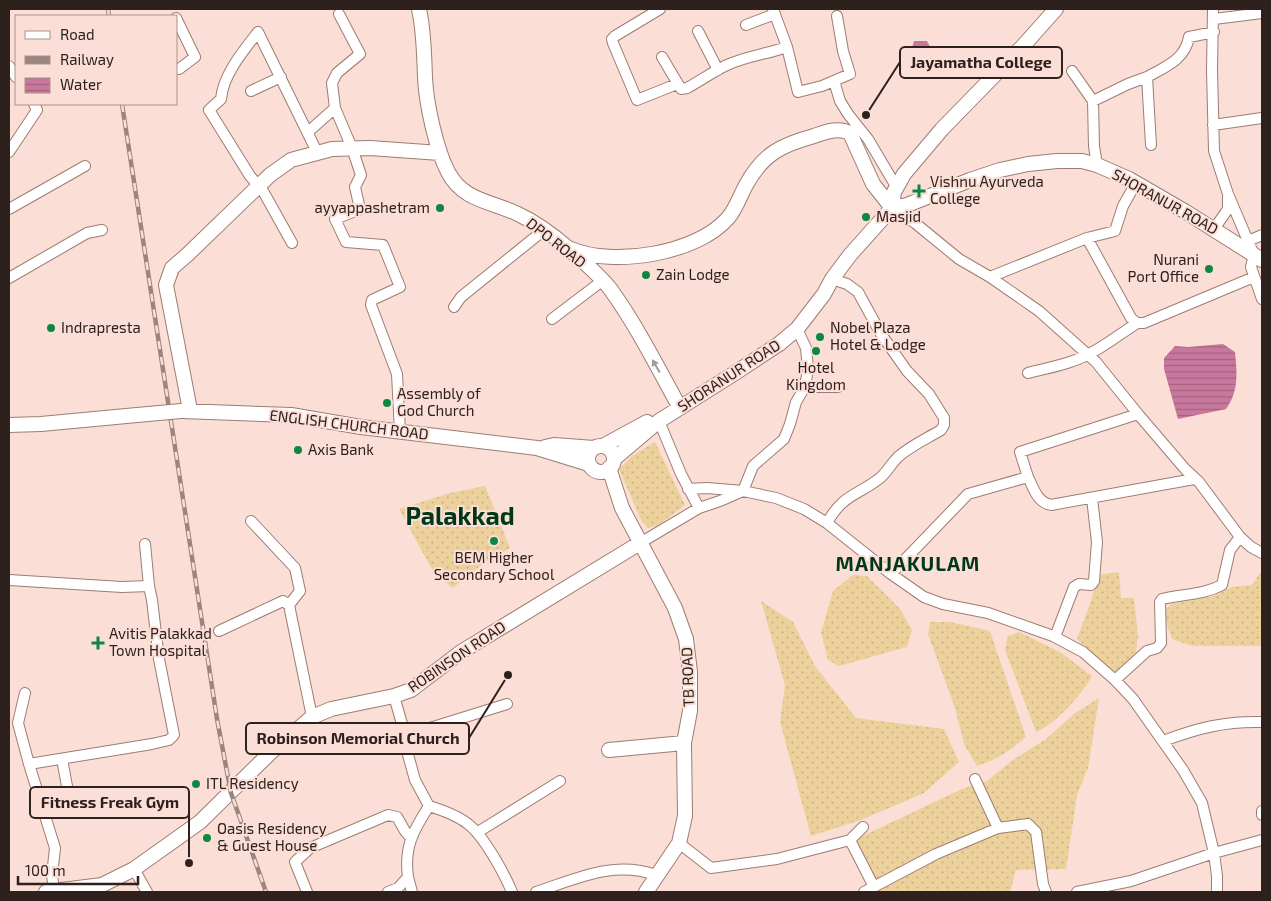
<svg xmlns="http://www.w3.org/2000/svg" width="1271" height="901" viewBox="0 0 1271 901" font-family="'Exo 2',sans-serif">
<defs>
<pattern id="grass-dots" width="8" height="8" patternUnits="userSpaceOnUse" patternTransform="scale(1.25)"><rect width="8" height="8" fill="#edd19c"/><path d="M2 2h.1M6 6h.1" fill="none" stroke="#ccb386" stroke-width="1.8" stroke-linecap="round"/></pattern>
<pattern id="water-rules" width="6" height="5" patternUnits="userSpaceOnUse" patternTransform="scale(1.25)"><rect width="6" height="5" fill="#c9789d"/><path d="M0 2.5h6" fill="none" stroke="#a4627f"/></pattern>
</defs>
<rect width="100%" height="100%" fill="#fbded6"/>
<path fill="url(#grass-dots)" d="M655 442 685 505 657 526 648 528 641 520 619 469 632 456Z
M485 486 510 548 485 562 453 588 434 573 399 509 450 493Z
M1262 570V646H1192L1172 639 1163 613 1171 604 1210 597 1232 587 1252 585Z
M1119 572 1121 598H1134L1138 636 1136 652 1116 675 1077 639 1092 598 1098 575Z
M853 575 867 576 900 609 912 630 907 647 839 666 828 660 821 633 833 591Z
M761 601 793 622 815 666 856 718 944 729 959 762 924 793 861 820 811 836 780 722 785 685Z
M930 622H950L990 631 1026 737C1011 750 996 760 977 766L964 744 955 708 928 634Z
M1019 632 1060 652 1092 676C1082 694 1055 725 1036 732L1005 650 1008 636Z
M1099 698 1088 768 1077 795 1066 869 1016 870 1010 892H873L854 840 962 789 987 781 1013 760 1046 739 1075 713Z"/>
<path fill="url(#water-rules)" d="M914 41H927L931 49 932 57 924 62 921 57 912 48Z
M1223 344 1235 352C1237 373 1239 391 1226 409L1178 419 1164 369V358L1175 346 1188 347Z"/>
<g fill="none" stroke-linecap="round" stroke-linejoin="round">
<defs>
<path id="street" d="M660 9 615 36 612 39 613 43 637 100 677 84
M773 9 787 47 798 92 822 86 850 74 843 51 837 16
M1213 9 1212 70 1214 151 1228 194 1254 255 1251 267 1262 299
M176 18 195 57 179 69
M1214 19 1262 13
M746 25 775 14
M698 31 718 70
M662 57 681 89 687 88C700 81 714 71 727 65 747 56 767 54 787 47
M9 66 16 77
M1072 71 1093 101
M1147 77C1165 67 1185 60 1189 37L1214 32
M834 81 840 101 848 114 868 139 897 188
M251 91 281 77
M335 108 352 148 361 175 355 187 360 209 335 219 346 242 383 245 400 287 372 300 371 305 397 374 400 432
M1213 125 1262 118
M308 132 335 108 332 83 337 73 360 54 339 14
M9 152 37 110 34 104
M1097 165 1094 146 1093 101 1128 84 1147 77 1151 145
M892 208 915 223 959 259 990 277 1039 311 1096 362 1138 414 1185 469 1199 482 1240 537 1251 547 1262 553
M9 209 85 166
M1214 229 1228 209V197
M1087 238 1115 231 1123 206 1136 183
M1248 241 1262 235
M292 243 263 191 250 176 209 110 221 99C223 75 243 51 258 32L317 152
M990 277 1087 238 1131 318 1137 323H1144L1254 277
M9 278 87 233 102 230
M454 307 461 297 544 230
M552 319 602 281
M1028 373C1042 369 1056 367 1070 362 1093 355 1116 337 1137 323
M805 387H838
M659 421 681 474 699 508
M1028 477C1034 489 1037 502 1051 505L1194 479
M688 489 707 488 743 491 776 498 804 509 827 523 891 574 924 597 943 604 988 613 1053 636 1083 652 1115 680 1133 699 1183 770 1202 803 1214 853 1217 876V892
M251 521 295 568 300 591 289 605 312 717
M827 523C843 494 857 496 880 478 887 472 891 464 898 457 910 446 926 439 941 430L944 425V418L929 394 907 371 881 334 858 292 847 284 832 279
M640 543 699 508 720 501 743 491 753 466 784 439 790 424 796 402 805 387 808 369 806 348 797 329
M145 544 149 586
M891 574 968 494 1028 477 1020 452 1138 414
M9 580 122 587 149 586 152 600 159 659 174 735 169 740 152 744 29 764 55 848 52 875 54 891
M219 631 283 601 289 605
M1055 637 1074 587 1079 584 1091 585 1094 581 1097 542 1092 498
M1115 680 1147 651 1157 648 1161 643 1160 602 1162 599C1182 594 1203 595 1222 585L1230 550 1240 537
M25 693 18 723 29 764
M394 696 402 724 407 751 415 780 429 806C442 810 457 815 468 824 484 836 504 873 512 892
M404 736 507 704
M1163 741C1198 728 1225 721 1262 722
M62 759 69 797
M975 779 998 828
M1262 811V815
M478 832 560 781
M850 840 874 887
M679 843 711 868 777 859 850 840 863 827
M134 869 147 892
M408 877 412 892
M307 892 295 862 310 848 388 815 397 817 405 831 411 838
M388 892 398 888 408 877C404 847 413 831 429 806
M536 892C576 879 613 860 656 875
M864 892 936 854 998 828 1028 824 1036 832 1043 884 1046 892
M1077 892 1131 881 1214 853 1262 840"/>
<path id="secondary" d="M419 9C424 32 424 53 425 77 426 103 436 149 448 172 463 201 491 201 518 214 535 222 553 235 568 248 582 261 600 275 611 290 637 326 659 370 680 408
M892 208 894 192 904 174 942 129 1023 46 1056 9
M571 249C613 267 697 254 728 218 736 209 740 196 746 185 763 154 781 145 814 136 826 132 838 127 850 133L873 184 892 208
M190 410 166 285 172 268 187 255 270 175 291 160 332 149 370 148 440 153
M182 411 291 415 361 427 537 448 589 464
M9 425 41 424 137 415
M603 446 647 422
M588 459a13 13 0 1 1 26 0a13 13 0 1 1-26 0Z
M545 447 554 445 594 448
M614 459 659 421 735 373 779 344 797 329 824 294 832 279 850 255 892 208 907 205 970 180 1000 170 1028 164 1057 161H1082L1097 165 1129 179 1186 212 1262 260
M609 468 622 508 675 608 686 639 690 672V711L684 743 685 816 679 843 646 892
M609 750 684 743
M46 892 102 885 134 869 200 822 270 753 312 717 331 709 394 696 411 690 461 652 640 543"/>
</defs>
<use href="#street" stroke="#9d7c73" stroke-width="12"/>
<use href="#secondary" stroke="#9d7c73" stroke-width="16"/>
<use href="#street" stroke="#fff" stroke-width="10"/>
<use href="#secondary" stroke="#fff" stroke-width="14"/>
<defs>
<path id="rail" d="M108 9 109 16
M122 104 217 719 231 793 266 892"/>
</defs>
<use href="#rail" stroke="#9b857f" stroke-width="4.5"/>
<use href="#rail" stroke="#fbded6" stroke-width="2.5" stroke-dasharray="8" stroke-linecap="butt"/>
<defs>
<path id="secondary-bridge" d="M137 415 181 411"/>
</defs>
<use href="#secondary-bridge" stroke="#9d7c73" stroke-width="16" stroke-linecap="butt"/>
<use href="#secondary-bridge" stroke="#fff" stroke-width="14"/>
</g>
<defs><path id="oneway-solid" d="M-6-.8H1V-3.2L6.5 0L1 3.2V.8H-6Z" transform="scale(1.25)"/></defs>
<use fill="#a19b99" href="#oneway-solid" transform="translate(656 366) rotate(-120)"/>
<g fill="#0d8742" stroke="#fbded6" stroke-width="2">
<path d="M916.5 183.5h5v5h5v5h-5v5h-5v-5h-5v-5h5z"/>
<circle cx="440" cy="208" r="5"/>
<circle cx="866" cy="217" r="5"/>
<circle cx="1209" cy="269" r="5"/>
<circle cx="646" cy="275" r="5"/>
<circle cx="51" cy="328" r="5"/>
<circle cx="820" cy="337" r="5"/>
<circle cx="816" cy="351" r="5"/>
<circle cx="387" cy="403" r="5"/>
<circle cx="298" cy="450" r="5"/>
<circle cx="494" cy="541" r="5"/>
<path d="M95.5 635.5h5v5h5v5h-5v5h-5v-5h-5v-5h5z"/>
<circle cx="196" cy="784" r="5"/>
<circle cx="207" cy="838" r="5"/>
</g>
<g text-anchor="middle" stroke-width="4" stroke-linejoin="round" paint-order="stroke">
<g font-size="15" fill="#2e211d" stroke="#fbded6" text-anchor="start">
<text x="930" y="187">Vishnu Ayurveda<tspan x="930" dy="17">College</tspan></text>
<text x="430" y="213" text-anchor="end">ayyappashetram</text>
<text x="876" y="222">Masjid</text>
<text x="1199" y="265" text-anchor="end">Nurani<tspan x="1199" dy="17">Port Office</tspan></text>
<text x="656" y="280">Zain Lodge</text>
<text x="61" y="333">Indrapresta</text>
<text x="830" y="333">Nobel Plaza<tspan x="830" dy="17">Hotel &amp; Lodge</tspan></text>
<text x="816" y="373" text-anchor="middle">Hotel<tspan x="816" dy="17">Kingdom</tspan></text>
<text x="397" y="399">Assembly of<tspan x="397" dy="17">God Church</tspan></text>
<text x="308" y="455">Axis Bank</text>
<text x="494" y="563" text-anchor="middle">BEM Higher<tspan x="494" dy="17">Secondary School</tspan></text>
<text x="109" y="639">Avitis Palakkad<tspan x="109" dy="17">Town Hospital</tspan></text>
<text x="206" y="789">ITL Residency</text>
<text x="217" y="834">Oasis Residency<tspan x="217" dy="17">&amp; Guest House</tspan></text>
</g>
<g font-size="15" fill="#2e211d" stroke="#fbded6">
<text transform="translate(1165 202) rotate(29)" y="5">SHORANUR ROAD</text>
<text transform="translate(556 243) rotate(38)" y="5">DPO ROAD</text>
<text transform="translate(729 376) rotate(-33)" y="5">SHORANUR ROAD</text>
<text transform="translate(349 425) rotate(7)" y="5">ENGLISH CHURCH ROAD</text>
<text transform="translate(457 657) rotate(-34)" y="5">ROBINSON ROAD</text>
<text transform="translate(688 677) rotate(-92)" y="5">TB ROAD</text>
</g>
<g font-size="20" font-weight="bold" letter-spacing="1" fill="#003817" stroke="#fbded6">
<text x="908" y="571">MANJAKULAM</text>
</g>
<g font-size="25" font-weight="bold" fill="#003817" stroke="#fbded6">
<text x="460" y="525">Palakkad</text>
</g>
</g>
<path fill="none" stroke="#2e211d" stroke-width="2" d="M866 115L900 62M508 675L469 738M189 863L189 803"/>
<g fill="#2e211d" stroke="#fbded6" stroke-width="2">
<circle cx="866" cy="115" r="5"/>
<circle cx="508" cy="675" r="5"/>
<circle cx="189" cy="863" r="5"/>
</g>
<g fill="#fbded6" stroke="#2e211d" stroke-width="2">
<rect x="900" y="47" width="162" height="31" rx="5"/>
<rect x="246" y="723" width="223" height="31" rx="5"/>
<rect x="30" y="787" width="159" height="31" rx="5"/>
</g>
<g font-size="16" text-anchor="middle" font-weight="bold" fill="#2e211d">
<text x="981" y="68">Jayamatha College</text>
<text x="358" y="744">Robinson Memorial Church</text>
<text x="110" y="808">Fitness Freak Gym</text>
</g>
<rect width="1271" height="901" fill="none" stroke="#2e211d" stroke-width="20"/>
<rect x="15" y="15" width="162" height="90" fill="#fbded6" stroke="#a9928c"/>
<rect x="25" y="31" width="25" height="8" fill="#ffffff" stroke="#a9928c"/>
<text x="60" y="40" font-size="15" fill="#2e211d">Road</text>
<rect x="25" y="56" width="25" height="8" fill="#9b857f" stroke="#a9928c"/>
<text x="60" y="65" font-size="15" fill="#2e211d">Railway</text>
<rect x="25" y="78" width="25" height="15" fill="url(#water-rules)" stroke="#a9928c"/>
<text x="60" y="90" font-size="15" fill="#2e211d">Water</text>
<path d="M18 876v8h120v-8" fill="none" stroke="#2e211d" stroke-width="2.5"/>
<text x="25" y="876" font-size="15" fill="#2e211d" stroke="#fbded6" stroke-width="4" paint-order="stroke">100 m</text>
</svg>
